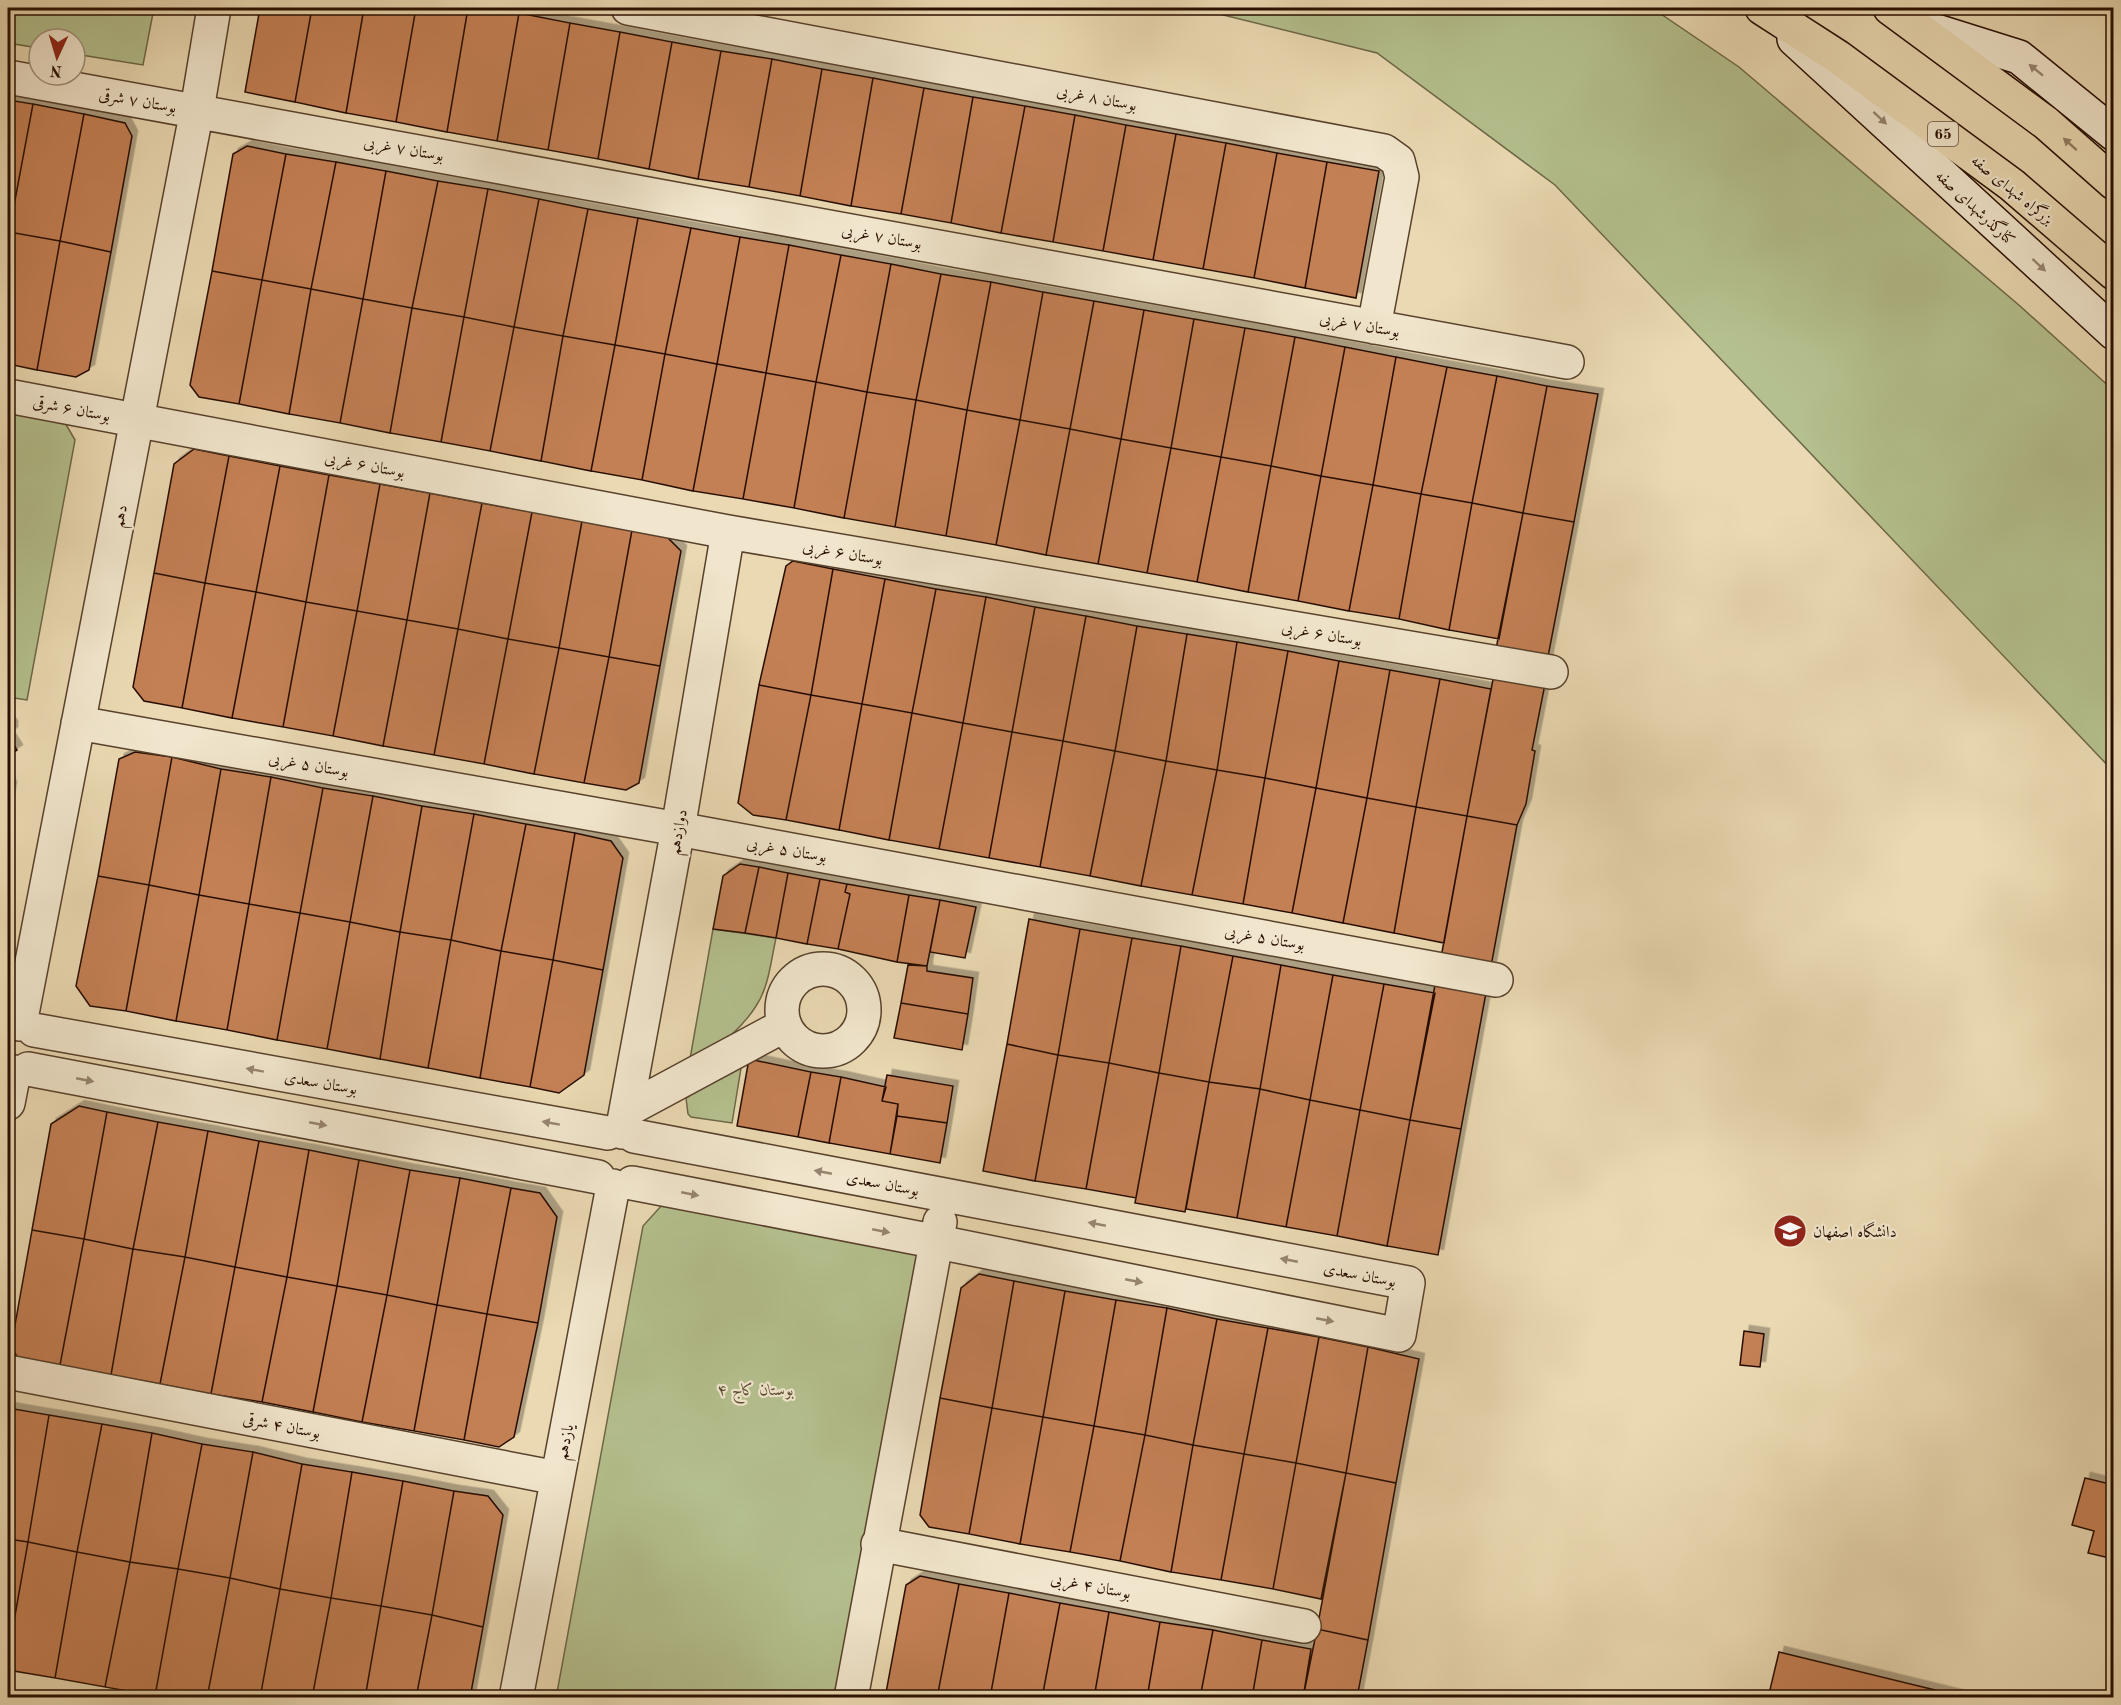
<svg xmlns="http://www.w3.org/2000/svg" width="2121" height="1705" viewBox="0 0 2121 1705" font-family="'Old Standard TT',Amiri,serif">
<defs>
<filter id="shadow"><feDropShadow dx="5.5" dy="-5.5" stdDeviation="0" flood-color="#0004"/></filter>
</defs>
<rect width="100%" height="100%" fill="#ead9b2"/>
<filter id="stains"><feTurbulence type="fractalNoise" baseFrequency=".00333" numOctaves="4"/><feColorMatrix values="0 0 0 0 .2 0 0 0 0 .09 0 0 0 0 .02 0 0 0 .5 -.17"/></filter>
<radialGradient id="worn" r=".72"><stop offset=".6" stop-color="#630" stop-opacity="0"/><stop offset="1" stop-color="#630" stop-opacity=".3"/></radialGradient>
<path fill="#b4c08e" stroke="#6e6747" stroke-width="1.5" d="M8 8H154L143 65 75 54V39H39V48L8 43Z
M1195 8H1652L1739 67 2020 306 2113 390V771L1555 185 1377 53Z
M8 411 64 421 75 440 27 700 8 697Z
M713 929 776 938C771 960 769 987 756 1006 740 1032 712 1051 688 1070Z
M742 1062 732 1123 691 1117 688 1114 686 1098Z
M662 1205 917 1251 920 1277 842 1697 556 1698 643 1226Z"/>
<path fill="#c48055" stroke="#280e00" stroke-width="1.5" filter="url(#shadow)" d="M260 8H312L295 102 245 92Z
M312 8H364L346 113 295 102Z
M364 8H416L396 122 346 113Z
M416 8H468L447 132 396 122Z
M468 8H489L519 13 497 141 447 132Z
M519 13 570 23 548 150 497 141Z
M570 23 620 32 598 159 548 150Z
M620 32 672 42 649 169 598 159Z
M672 42 721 51 698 179 649 169Z
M721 51 772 59 749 187 698 179Z
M772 59 822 69 800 196 749 187Z
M822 69 873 78 851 206 800 196Z
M873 78 924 88 901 214 851 206Z
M924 88 973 97 951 223 901 214Z
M973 97 1025 106 1001 233 951 223Z
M8 100 33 104 9 232H8Z
M33 104 84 114 60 241 9 232Z
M1025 106 1075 115 1053 242 1001 233Z
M84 114 125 123 132 136 111 252 60 241Z
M1075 115 1126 125 1103 251 1053 242Z
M1126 125 1176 134 1153 260 1103 251Z
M1176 134 1226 143 1203 269 1153 260Z
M1226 143 1277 153 1254 278 1203 269Z
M247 146 286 154 262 280 212 271 233 154Z
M1277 153 1327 162 1305 288 1254 278Z
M286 154 336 162 311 289 262 280Z
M336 162 386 171 363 299 311 289Z
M1327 162 1379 171 1356 298 1305 288Z
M386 171 438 181 412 308 363 299Z
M438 181 488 189 464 317 412 308Z
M488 189 539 199 514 327 464 317Z
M539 199 588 209 563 336 514 327Z
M588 209 638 218 615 345 563 336Z
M638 218 691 228 665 354 615 345Z
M691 228 740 237 717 364 665 354Z
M9 232 60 241 37 370 8 364V241Z
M740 237 789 245 766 373 717 364Z
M60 241 111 252 89 370 76 377 37 370Z
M789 245 841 255 816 382 766 373Z
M841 255 891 264 867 392 816 382Z
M891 264 941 274 916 400 867 392Z
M212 271 262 280 239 404 199 397 190 385Z
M941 274 991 282 967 410 916 400Z
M262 280 311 289 289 414 239 404Z
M991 282 1043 292 1020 420 967 410Z
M311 289 363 299 340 423 289 414Z
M1043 292 1094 301 1070 429 1020 420Z
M363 299 412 308 390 433 340 423Z
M1094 301 1144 310 1121 439 1070 429Z
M412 308 464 317 441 442 390 433Z
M1144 310 1194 319 1171 448 1121 439Z
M464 317 514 327 490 451 441 442Z
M1194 319 1245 328 1221 457 1171 448Z
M514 327 563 336 541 461 490 451Z
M1245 328 1295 337 1271 466 1221 457Z
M563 336 615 345 591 471 541 461Z
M1295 337 1345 347 1321 476 1271 466Z
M615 345 665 354 642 480 591 471Z
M1345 347 1396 357 1373 485 1321 476Z
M665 354 717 364 693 491 642 480Z
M1396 357 1447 367 1421 494 1373 485Z
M717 364 766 373 743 499 693 491Z
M1447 367 1497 376 1472 503 1421 494Z
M766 373 816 382 794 508 743 499Z
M1497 376 1547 386 1523 513 1472 503Z
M816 382 867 392 844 518 794 508Z
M1547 386 1598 394 1574 522 1523 513Z
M867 392 916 400 895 527 844 518Z
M916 400 967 410 946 536 895 527Z
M967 410 1020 420 996 545 946 536Z
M1020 420 1070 429 1046 555 996 545Z
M1070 429 1121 439 1098 564 1046 555Z
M1121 439 1171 448 1147 573 1098 564Z
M1171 448 1221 457 1197 582 1147 573Z
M194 449 229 456 205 583 154 573 174 464Z
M229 456 280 466 256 592 205 583Z
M1221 457 1271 466 1248 592 1197 582Z
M280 466 329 475 306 602 256 592Z
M1271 466 1321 476 1298 601 1248 592Z
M329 475 380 484 357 611 306 602Z
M1321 476 1373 485 1349 611 1298 601Z
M380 484 430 493 407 620 357 611Z
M1373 485 1421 494 1399 619 1349 611Z
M430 493 482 503 458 629 407 620Z
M1421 494 1472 503 1449 630 1399 619Z
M482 503 532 512 508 639 458 629Z
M1472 503 1523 513 1499 639 1449 630Z
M532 512 582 521 559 648 508 639Z
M1523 513 1574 522 1546 667 1494 659Z
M582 521 632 530 609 657 559 648Z
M632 530 667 537 681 551 660 666 609 657Z
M793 561 833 569 811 695 759 685 786 566Z
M833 569 885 579 862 704 811 695Z
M154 573 205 583 182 708 144 701 133 687Z
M885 579 936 589 912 713 862 704Z
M205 583 256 592 232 718 182 708Z
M936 589 986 597 963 723 912 713Z
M256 592 306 602 283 727 232 718Z
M986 597 1035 607 1012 732 963 723Z
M306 602 357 611 333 736 283 727Z
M1035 607 1086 616 1063 741 1012 732Z
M357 611 407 620 383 746 333 736Z
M1086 616 1137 626 1115 751 1063 741Z
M407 620 458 629 434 755 383 746Z
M1137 626 1187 634 1166 761 1115 751Z
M458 629 508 639 484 764 434 755Z
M1187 634 1237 642 1217 770 1166 761Z
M508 639 559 648 534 774 484 764Z
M1237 642 1288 651 1265 778 1217 770Z
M559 648 609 657 584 783 534 774Z
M1288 651 1339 661 1316 788 1265 778Z
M609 657 660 666 639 783 626 790 584 783Z
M1339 661 1390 670 1367 798 1316 788Z
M1495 669 1546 679 1532 750 1535 751 1526 804 1517 825 1467 816Z
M1390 670 1440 679 1416 807 1367 798Z
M1440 679 1491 689 1467 816 1416 807Z
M759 685 811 695 786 820 753 815 738 803Z
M811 695 862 704 839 830 786 820Z
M862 704 912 713 889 840 839 830Z
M912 713 963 723 939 849 889 840Z
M8 721 12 726V732L8 736 17 750 8 756Z
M963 723 1012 732 989 858 939 849Z
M1012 732 1063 741 1040 867 989 858Z
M1063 741 1115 751 1090 876 1040 867Z
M1115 751 1166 761 1141 886 1090 876Z
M135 752 172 757 149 885 98 876 119 759Z
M172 757 221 769 199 895 149 885Z
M1166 761 1217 770 1192 895 1141 886Z
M221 769 271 777 249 904 199 895Z
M1217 770 1265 778 1243 904 1192 895Z
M271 777 323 788 300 913 249 904Z
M1265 778 1316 788 1292 913 1243 904Z
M8 781 11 787 8 806Z
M323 788 373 796 350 922 300 913Z
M1316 788 1367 798 1343 923 1292 913Z
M373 796 422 806 400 932 350 922Z
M1367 798 1416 807 1394 933 1343 923Z
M422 806 474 814 451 940 400 932Z
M1416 807 1467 816 1444 943 1394 933Z
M474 814 526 824 501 951 451 940Z
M1467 816 1517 825 1490 972 1440 963Z
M526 824 575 833 553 960 501 951Z
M575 833 611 841 623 858 603 970 553 960Z
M740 864 759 867 745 933 713 929 723 876Z
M759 867 788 873 776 938 745 933Z
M788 873 820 879 807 944 776 938Z
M98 876 149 885 126 1011 90 1006 76 986Z
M820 879 847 884 845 892 850 894 838 949 807 944Z
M847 884 909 895 897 962 838 949 850 894 845 892Z
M149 885 199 895 176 1021 126 1011Z
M199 895 249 904 227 1030 176 1021Z
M909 895 940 900 927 966 897 962Z
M940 900 976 907 965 958 930 952Z
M249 904 300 913 277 1040 227 1030Z
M300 913 350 922 327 1049 277 1040Z
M1029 919 1080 929 1058 1055 1007 1044Z
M350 922 400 932 380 1059 327 1049Z
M1080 929 1132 938 1109 1063 1058 1055Z
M400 932 451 940 428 1068 380 1059Z
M1132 938 1181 946 1159 1073 1109 1063Z
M451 940 501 951 480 1078 428 1068Z
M1181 946 1233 956 1209 1082 1159 1073Z
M501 951 553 960 530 1087 480 1078Z
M1233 956 1281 965 1260 1089 1209 1082Z
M553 960 603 970 584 1075 559 1093 530 1087Z
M908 965 927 966V971L973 978 968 1014 901 1003Z
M1281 965 1333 975 1310 1100 1260 1089Z
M1437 974 1488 982 1461 1129 1410 1120Z
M1333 975 1384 984 1360 1110 1310 1100Z
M1384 984 1435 993 1410 1120 1360 1110Z
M901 1003 968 1014 962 1050 894 1038Z
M1007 1044 1058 1055 1035 1181 983 1171Z
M1058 1055 1109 1063 1086 1189 1035 1181Z
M749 1059 811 1072 798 1137 737 1126Z
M1109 1063 1159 1073 1136 1198 1086 1189Z
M811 1072 841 1077 829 1143 798 1137Z
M1159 1073 1209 1082 1185 1212 1135 1203Z
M887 1075 953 1086 947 1123 897 1116 898 1104 882 1101Z
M841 1077 886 1087 882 1101 898 1104 890 1154 829 1143Z
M1209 1082 1260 1089 1237 1218 1186 1209Z
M1260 1089 1310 1100 1286 1227 1237 1218Z
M1310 1100 1360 1110 1337 1236 1286 1227Z
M79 1106 107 1112 84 1239 32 1230 51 1124Z
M1360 1110 1410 1120 1387 1246 1337 1236Z
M107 1112 158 1122 133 1249 84 1239Z
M897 1116 947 1123 940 1163 890 1154Z
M1410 1120 1461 1129 1438 1255 1387 1246Z
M158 1122 208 1131 185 1257 133 1249Z
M208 1131 259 1141 235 1267 185 1257Z
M259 1141 309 1150 287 1277 235 1267Z
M309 1150 359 1160 337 1286 287 1277Z
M359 1160 410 1170 387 1295 337 1286Z
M410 1170 460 1178 437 1305 387 1295Z
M460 1178 511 1188 487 1314 437 1305Z
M511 1188 540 1193 557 1217 538 1323 487 1314Z
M32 1230 84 1239 60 1365 18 1358 11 1347Z
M84 1239 133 1249 111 1375 60 1365Z
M133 1249 185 1257 160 1384 111 1375Z
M185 1257 235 1267 211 1394 160 1384Z
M235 1267 287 1277 262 1402 211 1394Z
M979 1274 1014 1281 992 1408 940 1398 961 1288Z
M287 1277 337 1286 313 1412 262 1402Z
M1014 1281 1065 1291 1043 1417 992 1408Z
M337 1286 387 1295 362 1422 313 1412Z
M1065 1291 1116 1300 1094 1426 1043 1417Z
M387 1295 437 1305 414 1431 362 1422Z
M1116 1300 1167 1308 1145 1435 1094 1426Z
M437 1305 487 1314 464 1440 414 1431Z
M1167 1308 1217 1319 1193 1445 1145 1435Z
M487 1314 538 1323 514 1437 499 1447 464 1440Z
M1217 1319 1268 1328 1244 1454 1193 1445Z
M1268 1328 1319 1337 1296 1463 1244 1454Z
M1744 1331 1764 1334 1760 1367 1740 1365Z
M1319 1337 1368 1347 1346 1473 1296 1463Z
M1368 1347 1419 1359 1396 1483 1346 1473Z
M940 1398 992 1408 969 1534 929 1527 920 1515Z
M8 1408 49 1415 28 1542 8 1539Z
M992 1408 1043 1417 1020 1544 969 1534Z
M49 1415 102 1424 77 1552 28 1542Z
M1043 1417 1094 1426 1070 1552 1020 1544Z
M102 1424 152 1433 130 1562 77 1552Z
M1094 1426 1145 1435 1120 1561 1070 1552Z
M152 1433 202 1444 178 1569 130 1562Z
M1145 1435 1193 1445 1171 1572 1120 1561Z
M202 1444 253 1452 230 1578 178 1569Z
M1193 1445 1244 1454 1221 1580 1171 1572Z
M253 1452 302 1464 280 1589 230 1578Z
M1244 1454 1296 1463 1273 1589 1221 1580Z
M1296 1463 1346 1473 1321 1599 1273 1589Z
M302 1464 352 1472 331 1598 280 1589Z
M352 1472 403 1481 381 1606 331 1598Z
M1346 1473 1396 1483 1368 1640 1317 1629Z
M2085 1478 2114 1485V1559L2088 1553 2094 1531 2072 1525Z
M403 1481 454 1491 432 1615 381 1606Z
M454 1491 488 1496 503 1515 483 1627 432 1615Z
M8 1539 28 1542 8 1655Z
M28 1542 77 1552 55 1678 8 1670V1655Z
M77 1552 130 1562 105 1687 55 1678Z
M130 1562 178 1569 155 1696 105 1687Z
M178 1569 230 1578 207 1698 155 1696Z
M920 1576 959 1584 937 1698H885L906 1585Z
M230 1578 280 1589 260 1698H207Z
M959 1584 1009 1593 990 1698H937Z
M280 1589 331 1598 312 1698H260Z
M1009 1593 1060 1603 1042 1698H990Z
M331 1598 381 1606 365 1698H312Z
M1060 1603 1109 1612 1094 1698H1042Z
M381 1606 432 1615 416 1698H365Z
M1109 1612 1160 1622 1147 1698H1094Z
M432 1615 483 1627 470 1698H416Z
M1160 1622 1213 1630 1200 1698H1147Z
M1317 1629 1368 1640 1357 1698H1303Z
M1213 1630 1262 1640 1252 1698H1200Z
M1262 1640 1311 1649 1303 1698H1252Z
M1779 1652 1968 1698H1768Z"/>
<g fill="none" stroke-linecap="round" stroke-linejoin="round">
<defs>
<path id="minor" d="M628 8 1384 151 1398 161 1402 177 1374 327
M8 77 1567 362
M8 396 728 532 1551 672
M78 723 678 829 1496 980
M782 1010a41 41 0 1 1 82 0a41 41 0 1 1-82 0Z
M20 1024 197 110 214 8
M34 1030 608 1133
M28 1069 598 1177
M8 1103 14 1072
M627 1110 785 1025
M622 1132 678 829 728 532
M632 1183 938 1242 1399 1335 1408 1283 634 1136
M8 1372 557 1478
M878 1544 1304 1626
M516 1698 613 1186
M851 1698 940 1222"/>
<path id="secondary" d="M1914 24 2019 57 2114 134
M1794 39 2114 333"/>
<path id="trunk" d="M1762 8 1838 57 2012 185 2114 273
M1890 8 2046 123 2114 183"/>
</defs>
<use href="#minor" stroke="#58412c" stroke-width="36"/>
<use href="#secondary" stroke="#280e00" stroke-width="36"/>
<use href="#trunk" stroke="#280e00" stroke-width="36"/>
<use href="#minor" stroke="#f1e6cd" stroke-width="33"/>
<use href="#secondary" stroke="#f1e6cd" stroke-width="33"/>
<use href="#trunk" stroke="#ead9b2" stroke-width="33"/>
</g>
<defs><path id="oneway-solid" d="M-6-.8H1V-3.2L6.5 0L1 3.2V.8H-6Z" transform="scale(1.5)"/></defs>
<g fill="#978571">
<use href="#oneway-solid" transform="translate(2036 70) rotate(-141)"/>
<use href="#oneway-solid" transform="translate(1880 118) rotate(43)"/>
<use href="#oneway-solid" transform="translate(2039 265) rotate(43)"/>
<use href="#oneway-solid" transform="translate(255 1070) rotate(-170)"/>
<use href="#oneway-solid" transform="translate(85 1080) rotate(11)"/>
<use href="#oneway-solid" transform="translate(551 1123) rotate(-170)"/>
<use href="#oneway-solid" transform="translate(318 1124) rotate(11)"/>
<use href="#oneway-solid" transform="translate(823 1172) rotate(-169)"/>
<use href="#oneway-solid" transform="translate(690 1194) rotate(11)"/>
<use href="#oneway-solid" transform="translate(1097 1224) rotate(-169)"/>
<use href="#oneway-solid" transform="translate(881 1231) rotate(11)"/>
<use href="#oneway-solid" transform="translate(1289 1260) rotate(-169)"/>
<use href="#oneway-solid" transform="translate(1134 1281) rotate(11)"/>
<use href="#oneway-solid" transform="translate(1325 1320) rotate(11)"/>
</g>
<use fill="#937e62" href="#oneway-solid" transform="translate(2070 144) rotate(-138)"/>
<defs>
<symbol id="university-disc" viewBox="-11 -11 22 22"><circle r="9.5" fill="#8f2418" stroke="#f1e6cd"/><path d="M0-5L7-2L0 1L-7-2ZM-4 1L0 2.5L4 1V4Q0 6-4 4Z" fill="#fff"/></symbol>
</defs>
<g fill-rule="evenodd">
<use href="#university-disc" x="1771" y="1212" width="38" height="38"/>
</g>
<g text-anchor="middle" stroke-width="4.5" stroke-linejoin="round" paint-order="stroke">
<rect fill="#f1e6cd" stroke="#644f3e" stroke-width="1.5" x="1928" y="122" width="30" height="24" rx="4.5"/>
<g font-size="15" font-weight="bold" fill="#280e00">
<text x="1943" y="139">65</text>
</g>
<g font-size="16" fill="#280e00" stroke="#f1e6cd">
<text transform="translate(1097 97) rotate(11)" y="6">بوستان ۸ غربی</text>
<text transform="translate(138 100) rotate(10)" y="6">بوستان ۷ شرقی</text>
<text transform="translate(404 148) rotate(10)" y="6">بوستان ۷ غربی</text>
<text transform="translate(2013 189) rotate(39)" y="6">بزرگراه شهدای صفه</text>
<text transform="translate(1976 207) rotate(43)" y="6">کنارگذرشهدای صفه</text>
<text transform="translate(882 236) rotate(10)" y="6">بوستان ۷ غربی</text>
<text transform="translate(1360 324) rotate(10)" y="6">بوستان ۷ غربی</text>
<text transform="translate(72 408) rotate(11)" y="6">بوستان ۶ شرقی</text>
<text transform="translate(365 464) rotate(11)" y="6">بوستان ۶ غربی</text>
<text transform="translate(119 516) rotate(-79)" y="6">دهم</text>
<text transform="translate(843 552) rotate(10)" y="6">بوستان ۶ غربی</text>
<text transform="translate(1322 633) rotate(10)" y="6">بوستان ۶ غربی</text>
<text transform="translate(309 764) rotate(10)" y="6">بوستان ۵ غربی</text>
<text transform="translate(677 832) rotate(-80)" y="6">دوازدهم</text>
<text transform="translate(787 849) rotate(10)" y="6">بوستان ۵ غربی</text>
<text transform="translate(1265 937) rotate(10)" y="6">بوستان ۵ غربی</text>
<text transform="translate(321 1082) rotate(10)" y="6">بوستان سعدی</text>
<text transform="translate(883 1183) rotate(11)" y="6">بوستان سعدی</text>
<text transform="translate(1360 1274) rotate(11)" y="6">بوستان سعدی</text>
<text transform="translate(282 1425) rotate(11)" y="6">بوستان ۴ شرقی</text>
<text transform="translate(564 1442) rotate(-79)" y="6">یازدهم</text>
<text transform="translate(1091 1585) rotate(11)" y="6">بوستان ۴ غربی</text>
</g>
<g font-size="16" fill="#280e00" stroke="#f1e6cd" text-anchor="start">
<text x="1813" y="1237">دانشگاه اصفهان</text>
</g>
<g font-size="16" font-style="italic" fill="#594c32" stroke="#f1e6cd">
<text x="756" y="1395">بوستان کاج ۴</text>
</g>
</g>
<rect width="2121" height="1705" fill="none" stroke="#ead9b2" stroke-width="30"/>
<rect x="9" y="9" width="2103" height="1687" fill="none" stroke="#280e00" stroke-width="3"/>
<rect x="15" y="15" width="2091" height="1675" fill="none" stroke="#280e00" stroke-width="1.5"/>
<g transform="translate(57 57) rotate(184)"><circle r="28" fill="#f1e6cd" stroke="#a1907b" stroke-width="1.5"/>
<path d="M0-4.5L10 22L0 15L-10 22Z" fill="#8f2418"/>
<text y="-9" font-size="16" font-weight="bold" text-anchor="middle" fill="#280e00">N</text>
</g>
<rect width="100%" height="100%" filter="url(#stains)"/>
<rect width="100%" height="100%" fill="url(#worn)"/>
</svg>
